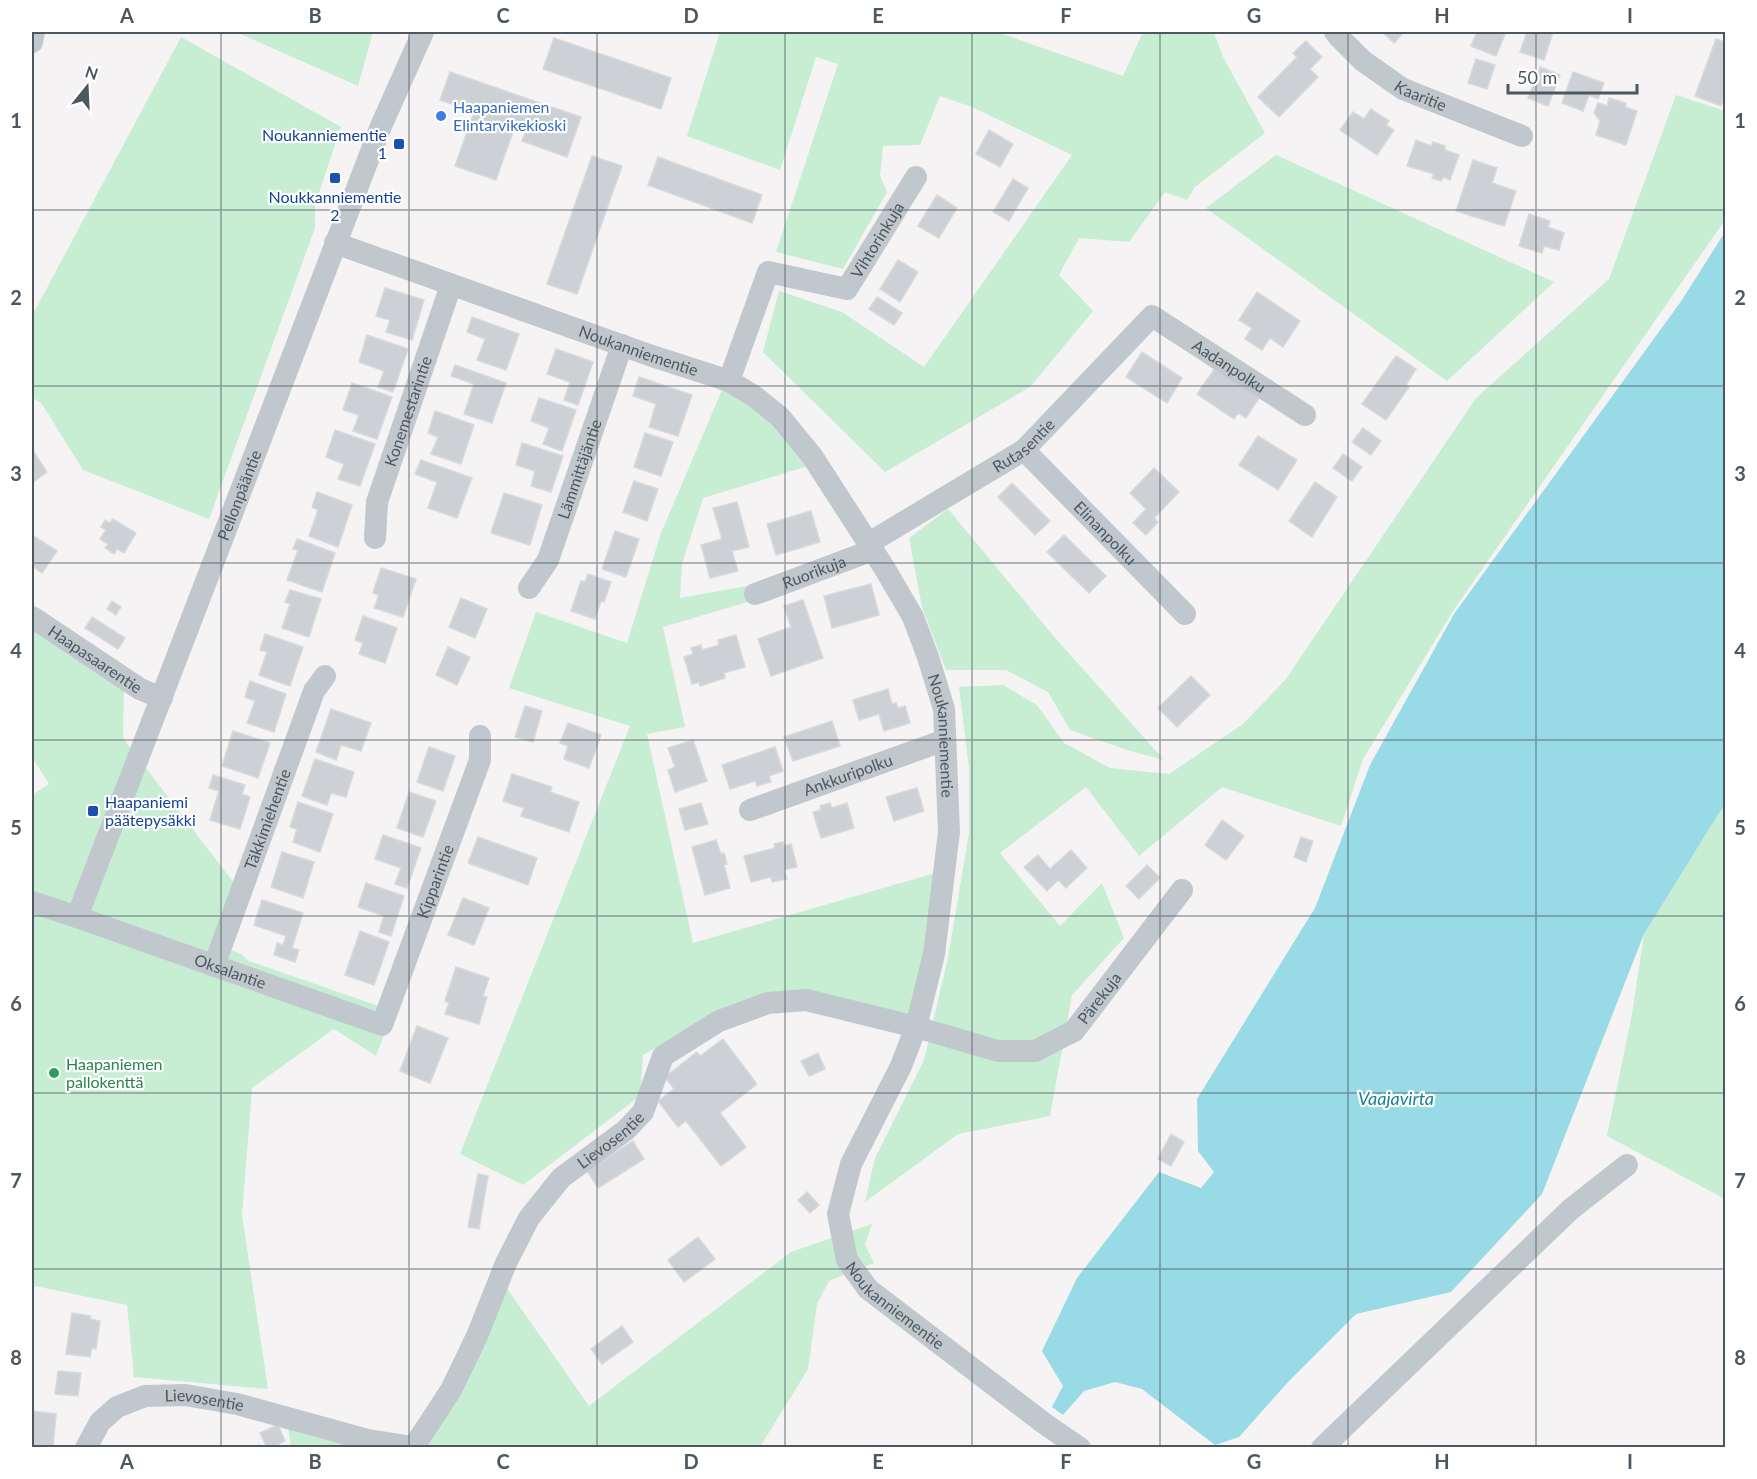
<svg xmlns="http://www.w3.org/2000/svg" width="1757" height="1479" viewBox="0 0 1757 1479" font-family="Lato,sans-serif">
<rect width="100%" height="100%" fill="#f5f3f3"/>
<path fill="#c7edd3" d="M236 32H373L358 86Z
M720 32H997L1123 76 1143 32H1214L1223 57 1265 133 1195 187 1187 200 1165 192 1129 242 1079 238 1059 275 1093 311 1030 387 885 472 763 352 779 291 842 312 924 367 1072 155 972 107 940 96 920 145 883 146 880 176 887 192 843 269 776 252 838 64 816 57 780 170 687 136Z
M181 37 341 127 315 205V228L209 519 83 470 42 404 32 397V316Z
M1676 95 1725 111V220L1453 611 1363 759 1341 826 1222 787 1139 856 1086 787 1000 853 1060 926 1102 883 1124 938 1072 995 1050 1116 958 1134 865 1202 875 1158 924 1060 948 958 969 833V768L959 687 1003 685 1037 705 1064 743 1110 768 1169 774 1243 724 1286 679 1476 398 1609 279Z
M1276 155 1554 282 1447 381 1206 208Z
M722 390 753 405 776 422 808 466 703 498 682 564 680 598 747 586 751 601 663 627 685 727 647 734 693 943 939 872 912 1018 806 995 716 1015 643 1055 640 1096 523 1185 460 1154 630 726 509 688 536 612 627 643 661 533Z
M948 509 1057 640 1164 760 1127 750 1070 730 1048 692 1006 670H946L922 607 909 538Z
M32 630 124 691 123 738 244 896 227 948 241 954 249 961 393 1011 376 1056 334 1029 252 1088 242 1215 268 1389 134 1377 127 1305 35 1286 32 1289V795L49 784 32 757Z
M1725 805V1199L1607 1136 1632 1014 1644 934 1719 813Z
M872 1224 865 1245 874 1263 829 1281 817 1304 808 1369 760 1447 401 1448 506 1287 589 1406 791 1252Z
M288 1426 374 1447H291Z"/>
<path fill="#98dae5" d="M1725 232V805L1719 813 1644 934 1542 1194 1451 1292 1356 1314 1288 1382 1239 1437 1215 1445 1142 1389 1115 1382 1084 1391 1063 1415 1052 1407 1063 1386 1042 1351 1077 1278 1159 1172 1201 1188 1214 1172 1198 1151 1197 1099 1315 908 1370 765 1454 614 1682 300Z"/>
<path fill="#cdd0d4" stroke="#d7d9dd" stroke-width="1.5" d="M1382 32H1404L1394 43Z
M1477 32H1506L1496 56 1471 46Z
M1527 32H1553L1544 60 1520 52Z
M554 38 671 78 661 109 543 69Z
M1716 39 1726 42V95L1721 106 1695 96Z
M1306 41 1322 57 1310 69 1318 77 1279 117 1258 97 1297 57 1293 53Z
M1476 59 1495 65 1487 89 1468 83Z
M1540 67 1560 75 1548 106 1528 98Z
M450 72 581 117 567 157 522 141 526 130 515 126 496 180 455 166 474 112 440 100Z
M1573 72 1604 83 1598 99 1589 95 1583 111 1562 103Z
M1609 98 1626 103 1625 107 1637 111 1626 145 1596 135 1600 121 1594 113 1598 103 1607 106Z
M1371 109 1389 121 1386 125 1394 130 1377 155 1340 130 1353 112 1364 119Z
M989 130 1013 144 1000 167 976 154Z
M1416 140 1431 146 1433 142 1445 146V150L1459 155 1450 180 1443 177 1441 181 1432 178 1434 174 1407 166Z
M592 156 622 166 577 294 547 284Z
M658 157 762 195 752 223 648 185Z
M1473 160 1497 168 1492 183 1516 191 1504 226 1456 211Z
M1013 179 1028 188 1009 221 993 212Z
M937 195 957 208 939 238 918 226Z
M1529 214 1550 221 1548 227 1564 233 1559 250 1544 246 1542 253 1519 246Z
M898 260 918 272 900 302 880 289Z
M385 288 424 300 412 340 386 332 390 320 376 316Z
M1257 292 1300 321 1283 347 1270 338 1262 350 1245 339 1252 328 1239 320Z
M877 297 902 313 894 325 869 309Z
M472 317 519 334 506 370 477 360 485 339 467 332Z
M367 335 408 349 393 392 378 387 384 371 359 362Z
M556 349 593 362 578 405 564 400 570 382 547 374Z
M1142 352 1182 378 1167 403 1126 377Z
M1396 356 1416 369 1406 385 1409 387 1386 420 1362 404Z
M455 365 506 383 492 423 464 414 474 384 451 376Z
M1215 368 1259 398 1246 418 1238 413 1234 419 1197 394Z
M639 377 692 395 678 436 649 427 656 404 633 396Z
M352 383 392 397 377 439 353 431 359 415 343 410Z
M539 398 576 410 562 451 543 444 549 428 531 421Z
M435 411 474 425 461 464 431 454 438 437 428 433Z
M1363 428 1381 441 1371 455 1352 442Z
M335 430 375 444 360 486 338 479 344 464 326 457Z
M645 433 673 442 661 476 634 467Z
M1258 436 1297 460 1278 490 1239 465Z
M522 443 563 456 551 492 531 486 535 471 516 465Z
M32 449 47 472 32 483Z
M1343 454 1362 467 1352 481 1333 468Z
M421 460 472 478 457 518 428 508 437 482 415 474Z
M1154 468 1179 492 1154 518 1158 522 1146 535 1133 523 1146 509 1130 493Z
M634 481 658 489 647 521 623 512Z
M1315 482 1337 497 1312 537 1289 521Z
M1012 483 1050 521 1035 535 998 497Z
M317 492 352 505 338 547 309 536 318 510 312 507Z
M504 493 542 505 530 545 491 533Z
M737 502 749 547 732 551 738 571 710 578 701 545 722 539 713 508Z
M811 511 820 542 776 555 767 524Z
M113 519 136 533 124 553 117 549 114 554 105 548 108 544 100 539 106 530 101 527 105 520 110 523Z
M615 531 639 539 626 577 602 569Z
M32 535 57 551 42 573 32 566Z
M1064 535 1106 576 1089 593 1047 552Z
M297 539 335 553 322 592 287 580 298 550 293 549Z
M381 568 416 579 403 617 374 608 379 595 373 593Z
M588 574 611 582 604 602 601 601 595 619 571 611 581 581 585 582Z
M871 584 879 615 832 628 824 596Z
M290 590 321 599 309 637 282 628 290 604 285 602Z
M461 598 487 609 475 638 449 627Z
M803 600 823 658 771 676 758 639 791 627 784 606Z
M112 601 121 607 116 615 107 609Z
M363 616 397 628 385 663 359 654 363 643 355 640Z
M92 617 125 638 118 649 85 628Z
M265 634 303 647 290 686 259 675 267 652 260 650Z
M736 635 745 667 724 673 725 678 700 686 699 682 692 684 684 657 693 654 691 648 701 645 702 650 719 645 718 640Z
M448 647 470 657 457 685 436 675Z
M1191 676 1210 695 1177 727 1158 708Z
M250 681 286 694 274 732 247 723 255 701 245 697Z
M888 689 892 704 896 703 898 708 905 706 910 723 884 731 879 714 859 720 853 700Z
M525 706 542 711 533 742 515 737Z
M331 709 371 723 361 751 341 745 336 760 316 752Z
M832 721 840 746 793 761 784 737Z
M568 723 601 735 589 768 564 759 568 746 560 743Z
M233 731 270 743 258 778 222 766Z
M693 740 707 781 675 792 668 770 675 767 668 748Z
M429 747 455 756 443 791 417 782Z
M775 747 783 771 769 776 771 782 757 786 755 781 730 789 722 765Z
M315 759 354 772 346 797 331 793 327 805 302 796Z
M512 774 552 787 550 792 579 802 569 832 521 816 524 808 503 801Z
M213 775 245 785 242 794 250 797 240 829 210 820 219 791 209 788Z
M917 788 924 811 894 821 886 797Z
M409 792 436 801 423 837 397 828Z
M298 802 333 814 320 852 293 842 297 829 290 827Z
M701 803 708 824 685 830 679 809Z
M830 803 832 808 847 803 854 828 821 838 813 812 821 810 820 806Z
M1222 820 1244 836 1226 860 1205 845Z
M383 835 421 848 407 888 395 884 401 868 375 859Z
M478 837 537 858 528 885 468 863Z
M1301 837 1313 841 1306 862 1294 857Z
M716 840 721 854 724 853 727 864 724 865 730 888 705 895 692 847Z
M783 842 784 846 791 844 797 867 784 870 787 879 772 882 771 877 751 882 744 856 775 848 774 844Z
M1071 850 1087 868 1066 888 1058 880 1047 891 1024 867 1038 855 1050 869Z
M282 852 314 862 303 898 271 887Z
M1147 865 1160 878 1139 899 1126 886Z
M366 883 404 896 391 936 379 932 384 916 358 907Z
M463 898 489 908 474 945 448 935Z
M262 900 303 913 292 948 299 950 295 962 274 955 277 943 283 945 286 936 254 925Z
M360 931 389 942 374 985 345 975Z
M456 967 489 978 483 996 487 997 479 1024 445 1014 449 1003 445 1001Z
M417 1026 448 1038 430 1083 400 1071Z
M723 1039 757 1084 720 1113 746 1147 721 1166 686 1121 678 1127 658 1101 674 1089 665 1077 697 1052 700 1056Z
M818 1053 825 1069 809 1076 801 1061Z
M1171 1134 1184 1142 1171 1166 1158 1159Z
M633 1141 644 1159 598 1188 587 1171Z
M478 1174 488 1176 479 1229 468 1227Z
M807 1192 819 1205 810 1213 798 1200Z
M698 1237 715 1259 684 1282 668 1260Z
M72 1313 91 1316 90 1319 100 1321 96 1349 92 1348 90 1357 66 1354Z
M622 1326 633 1342 602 1364 591 1349Z
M58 1371 81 1373 78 1396 55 1394Z
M32 1411 56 1414 53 1448H32Z
M278 1425 285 1441 272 1448H267L260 1433Z"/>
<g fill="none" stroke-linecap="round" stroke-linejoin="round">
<g stroke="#c0c8cd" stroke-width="22">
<path id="s1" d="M1335 32 1338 36 1363 61 1403 89 1522 136"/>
<path d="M32 42 34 32"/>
<path id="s2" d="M335 243 649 355 714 376 729 381 754 396 780 417 812 456 885 569 913 617 928 657 944 709 949 832 934 954 916 1027 901 1066 851 1164 838 1214 847 1260 868 1289 1045 1424 1080 1448"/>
<path id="s3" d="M729 381 768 272 847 289 916 177"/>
<path id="s4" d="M1024 450 1185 614"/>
<path id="s5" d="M375 538 377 502 451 285"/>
<path id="s6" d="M869 543 1024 450 1152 316 1305 415"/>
<path id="s7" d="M529 588 548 560 622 345"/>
<path id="s8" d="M755 594 873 550"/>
<path id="s9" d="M32 617 140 689 162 698"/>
<path id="s10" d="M750 810 945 740"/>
<path id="s11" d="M32 902 77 917 382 1025 480 760V736"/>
<path id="s12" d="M77 917 381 126 423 32"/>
<path id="s13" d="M214 966 314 691 325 676"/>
<path id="s14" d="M86 1448 100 1422 117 1407 145 1396 185 1395 237 1404 368 1440 413 1447"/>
<path id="s15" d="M413 1448 451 1390 477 1336 506 1263 529 1218 561 1178 626 1130 643 1112 663 1056 719 1021 768 1003 806 1000 916 1027 998 1051H1035L1074 1031 1182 890"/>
<path d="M1322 1448 1571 1209 1627 1165"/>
</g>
</g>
<path fill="none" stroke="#4c575f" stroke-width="1.5" stroke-opacity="0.55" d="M221 32V1448M409 32V1448M597 32V1448M785 32V1448M972 32V1448M1160 32V1448M1348 32V1448M1536 32V1448M32 210H1726M32 386H1726M32 563H1726M32 740H1726M32 916H1726M32 1093H1726M32 1269H1726"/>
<circle fill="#3f7fe0" stroke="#fff" stroke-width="2" cx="441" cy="116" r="6"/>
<g fill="#1a4fb4" stroke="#fff" stroke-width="2">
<rect x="393" y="138" width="12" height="12" rx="3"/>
<rect x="329" y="172" width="12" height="12" rx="3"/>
<rect x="87" y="805" width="12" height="12" rx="3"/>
</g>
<circle fill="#2e9e5b" stroke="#fff" stroke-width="2" cx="54" cy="1073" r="6"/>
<g text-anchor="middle" stroke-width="4.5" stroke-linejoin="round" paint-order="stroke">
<g font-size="16" fill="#4c575f" stroke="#fff">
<text dy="6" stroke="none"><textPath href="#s1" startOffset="108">Kaaritie</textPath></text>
<text dy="6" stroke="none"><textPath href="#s3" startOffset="254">Vihtorinkuja</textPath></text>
<text dy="6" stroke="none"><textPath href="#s2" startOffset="322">Noukanniementie</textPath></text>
<text dy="6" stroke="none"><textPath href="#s6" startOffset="458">Aadanpolku</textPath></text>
<text dy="6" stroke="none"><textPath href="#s5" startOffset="132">Konemestarintie</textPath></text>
<text dy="6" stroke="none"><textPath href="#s6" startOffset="183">Rutasentie</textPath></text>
<text dy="6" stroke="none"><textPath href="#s7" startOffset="130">Lämmittäjäntie</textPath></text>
<text dy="6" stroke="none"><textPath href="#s12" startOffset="452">Pellonpääntie</textPath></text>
<text dy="6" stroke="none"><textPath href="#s4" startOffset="116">Elinanpolku</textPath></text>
<text dy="6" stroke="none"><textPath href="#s8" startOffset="63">Ruorikuja</textPath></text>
<text dy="6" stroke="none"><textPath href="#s9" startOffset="76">Haapasaarentie</textPath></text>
<text dy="6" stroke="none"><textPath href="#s2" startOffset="844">Noukanniementie</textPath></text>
<text dy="6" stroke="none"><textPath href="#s10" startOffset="104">Ankkuripolku</textPath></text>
<text dy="6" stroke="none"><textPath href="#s13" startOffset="156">Täkkimiehentie</textPath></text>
<text dy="6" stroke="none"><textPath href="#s11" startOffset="524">Kipparintie</textPath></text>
<text dy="6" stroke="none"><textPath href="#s11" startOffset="210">Oksalantie</textPath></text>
<text dy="6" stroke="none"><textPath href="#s15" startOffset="952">Pärekuja</textPath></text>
<text dy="6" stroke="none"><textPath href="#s15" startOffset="372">Lievosentie</textPath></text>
<text dy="6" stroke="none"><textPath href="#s2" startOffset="1456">Noukanniementie</textPath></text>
<text dy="6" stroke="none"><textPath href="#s14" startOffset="142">Lievosentie</textPath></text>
</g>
<g font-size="16" fill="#366cbe" stroke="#fff" text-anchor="start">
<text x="453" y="113">Haapaniemen<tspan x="453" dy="18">Elintarvikekioski</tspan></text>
</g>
<g font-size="16" fill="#164399" stroke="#fff" text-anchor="end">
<text x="387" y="141">Noukanniementie<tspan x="387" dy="18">1</tspan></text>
<text x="335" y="203" text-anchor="middle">Noukkanniementie<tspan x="335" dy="18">2</tspan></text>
<text x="105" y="808" text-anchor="start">Haapaniemi<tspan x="105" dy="18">päätepysäkki</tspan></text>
</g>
<g font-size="16" fill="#27864d" stroke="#fff" text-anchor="start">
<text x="66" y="1070">Haapaniemen<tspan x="66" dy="18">pallokenttä</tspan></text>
</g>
<g font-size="18" font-style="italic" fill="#198294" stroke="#fff">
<text x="1396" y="1105">Vaajavirta</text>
</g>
</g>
<rect width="1757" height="1479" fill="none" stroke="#ffffff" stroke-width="66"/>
<g transform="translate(87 87) rotate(18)" stroke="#ffffff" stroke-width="4.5" paint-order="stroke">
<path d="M0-4.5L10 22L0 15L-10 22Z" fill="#4c575f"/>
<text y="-9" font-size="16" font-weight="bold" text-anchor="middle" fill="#4c575f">N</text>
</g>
<path d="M1508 84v9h129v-9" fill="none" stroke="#4c575f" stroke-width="3"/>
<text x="1517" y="84" font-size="18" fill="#4c575f" stroke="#ffffff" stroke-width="4.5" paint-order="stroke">50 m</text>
<rect x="33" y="33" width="1691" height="1413" fill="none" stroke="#4c575f" stroke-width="2"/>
<g font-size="20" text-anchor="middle" font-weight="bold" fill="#4c575f">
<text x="127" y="23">A</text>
<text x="315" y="23">B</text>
<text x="503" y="23">C</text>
<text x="691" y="23">D</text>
<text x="878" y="23">E</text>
<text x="1066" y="23">F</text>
<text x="1254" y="23">G</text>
<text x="1442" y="23">H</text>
<text x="1630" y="23">I</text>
<text x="16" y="128">1</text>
<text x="1740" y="128">1</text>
<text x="16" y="305">2</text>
<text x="1740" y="305">2</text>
<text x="16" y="481">3</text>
<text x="1740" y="481">3</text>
<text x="16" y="658">4</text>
<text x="1740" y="658">4</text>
<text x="16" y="835">5</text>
<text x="1740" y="835">5</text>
<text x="16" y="1011">6</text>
<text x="1740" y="1011">6</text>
<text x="16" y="1188">7</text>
<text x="1740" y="1188">7</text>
<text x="16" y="1365">8</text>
<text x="1740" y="1365">8</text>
<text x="127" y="1469">A</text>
<text x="315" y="1469">B</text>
<text x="503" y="1469">C</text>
<text x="691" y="1469">D</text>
<text x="878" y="1469">E</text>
<text x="1066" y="1469">F</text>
<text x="1254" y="1469">G</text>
<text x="1442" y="1469">H</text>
<text x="1630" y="1469">I</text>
</g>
</svg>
